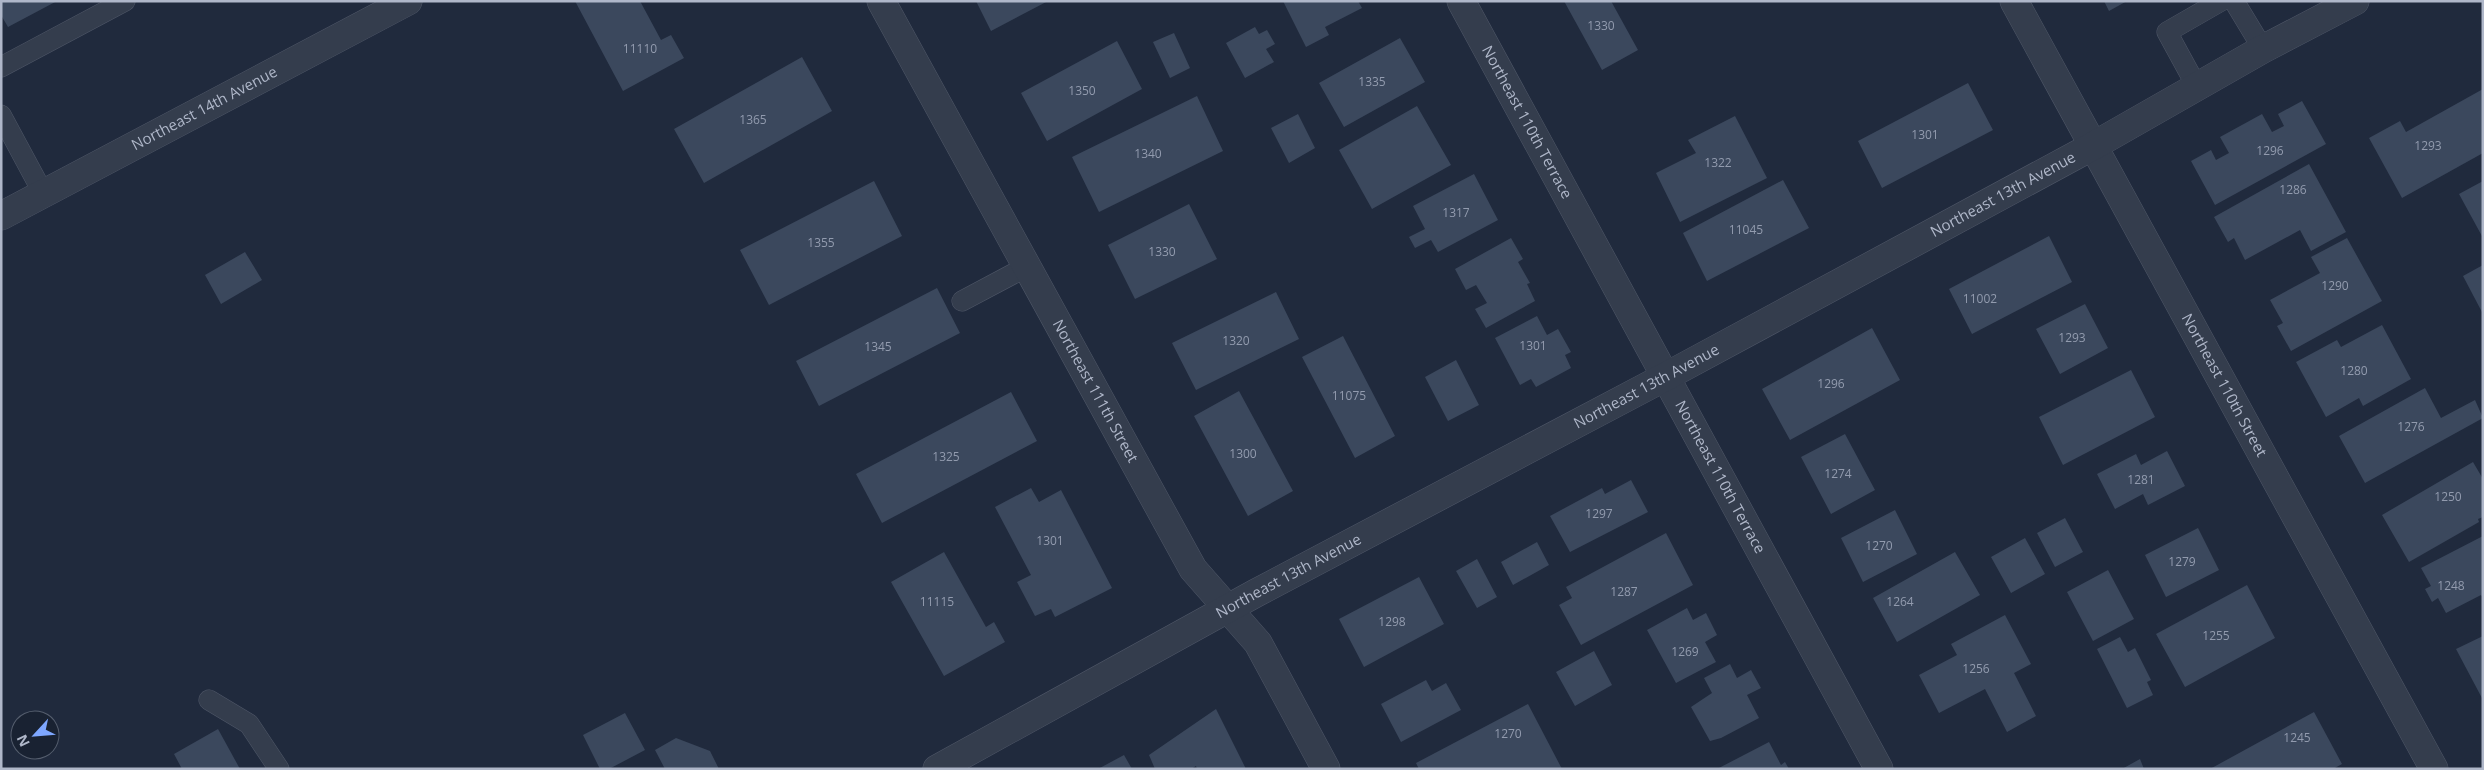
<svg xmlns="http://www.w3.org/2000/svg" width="2484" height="770" viewBox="0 0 2484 770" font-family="'Open Sans',sans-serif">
<rect width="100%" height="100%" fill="#202a3d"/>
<path fill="#3b485d" d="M1 1H57L8 27 1 15Z
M575 1H640L661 40 671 35 684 58 623 91Z
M976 1H1048L991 31Z
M1283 1H1358L1362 8 1325 27 1329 35 1306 47Z
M1564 1H1611L1638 50 1602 70Z
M2104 1H2127L2109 11Z
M1255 27 1259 34 1267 30 1275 44 1266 49 1274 62 1245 78 1226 43Z
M1174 33 1190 68 1170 78 1153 42Z
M1400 38 1425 82 1344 127 1319 83Z
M1117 41 1142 89 1047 141 1021 93Z
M802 57 832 111 704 183 674 129Z
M1968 83 1993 130 1882 188 1858 141Z
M2483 89V153L2402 198 2369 138 2400 121 2406 132Z
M1197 96 1223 151 1099 212 1072 157Z
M2302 101 2326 144 2215 205 2191 161 2211 150 2216 160 2229 153 2220 137 2262 114 2272 132 2284 126 2278 114Z
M1417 106 1451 165 1372 209 1339 150Z
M1298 114 1315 148 1289 163 1271 128Z
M1735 116 1767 178 1680 222 1656 173 1696 153 1688 140Z
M2309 164 2346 232 2311 251 2300 230 2245 260 2234 238 2228 242 2214 217Z
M1474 174 1498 220 1438 252 1431 240 1415 248 1409 237 1425 229 1413 206Z
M1783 180 1809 228 1707 281 1683 233Z
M874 181 902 236 769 305 740 250Z
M2483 181V238L2459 194Z
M1189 204 1217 259 1135 299 1108 245Z
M2049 236 2072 282 1972 334 1949 289Z
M1511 238 1523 259 1518 262 1530 283 1527 284 1535 301 1486 328 1475 309 1487 303 1476 285 1466 290 1455 269Z
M2347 238 2382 301 2291 351 2277 326 2283 323 2270 300 2320 273 2311 257Z
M245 252 262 280 221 304 205 275Z
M2483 265V314L2463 276Z
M937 288 960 333 819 406 796 361Z
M1276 292 1299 339 1196 390 1172 343Z
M2085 304 2108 348 2060 374 2036 329Z
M1537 316 1547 335 1558 329 1571 352 1565 355 1571 368 1536 387 1531 379 1520 385 1495 338Z
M2382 325 2411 379 2363 406 2359 398 2326 417 2296 362 2337 340 2341 347Z
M1872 328 1900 380 1790 440 1762 389Z
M1343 336 1395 436 1355 458 1302 357Z
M1456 360 1479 405 1448 421 1425 377Z
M2131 370 2155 417 2063 465 2039 417Z
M2425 388 2441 418 2475 400 2483 418 2365 483 2339 436Z
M1239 391 1293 491 1248 516 1194 416Z
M1011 392 1037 441 882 523 856 474Z
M1845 434 1875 490 1831 514 1801 457Z
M2167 451 2185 486 2148 505 2143 494 2115 509 2097 474 2136 454 2141 465Z
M2473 462 2483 479V517L2478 519 2479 522 2409 562 2382 515Z
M1631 480 1648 512 1570 552 1550 516 1602 488 1605 494Z
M1031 488 1039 502 1061 490 1112 588 1055 617 1051 609 1035 616 1017 582 1031 575 995 507Z
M1895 510 1917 554 1863 582 1841 538Z
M2065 518 2083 552 2055 567 2037 533Z
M2198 528 2219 570 2166 597 2145 555Z
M1666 533 1693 585 1581 645 1559 605 1572 598 1566 587Z
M2483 536V598L2481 595 2446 613 2438 598 2432 602 2425 589 2431 586 2421 568Z
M2025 538 2045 574 2011 593 1991 557Z
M1537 542 1549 565 1513 585 1501 562Z
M944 552 986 627 994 622 1005 642 944 676 891 582Z
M1955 552 1980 595 1897 642 1873 598Z
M1477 559 1497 597 1477 608 1456 571Z
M2108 570 2134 619 2093 641 2067 592Z
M1419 577 1444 624 1364 667 1339 619Z
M2247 585 2275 638 2185 687 2156 634Z
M1687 608 1693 620 1706 613 1717 635 1705 642 1716 662 1676 683 1647 630Z
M2005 615 2031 664 2014 673 2036 716 2007 732 1985 689 1939 713 1919 675 1957 655 1951 644Z
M2483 636V700L2456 649Z
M2120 637 2128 652 2135 648 2151 680 2147 682 2153 695 2127 708 2097 649Z
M1594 651 1612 685 1575 706 1556 672Z
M1730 664 1737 678 1751 670 1761 688 1747 695 1759 718 1721 738 1710 741 1691 707 1712 693 1704 678Z
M1426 680 1432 691 1446 683 1461 710 1401 742 1381 704Z
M1528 704 1562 769H1419L1416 763Z
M1216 709 1246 769H1197L1196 766 1191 769H1155L1149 755Z
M2314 712 2342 764 2333 769H2210Z
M625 713 645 750 609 769H600L583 735Z
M218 729 240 769H182L174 754Z
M676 738 710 751 719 769H665L655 750Z
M1769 742 1781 765 1785 762 1789 769H1717Z
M1124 755 1132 769H1098Z
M2140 759 2144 769H2122Z"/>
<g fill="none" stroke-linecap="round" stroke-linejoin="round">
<defs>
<path id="service" d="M2234 1 2263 49
M1 67 125 1
M2197 87 2167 32 2221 1
M1 115 43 193
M962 301 1026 267
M209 700 249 724 279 769"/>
<g id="minor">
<path id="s1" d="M881 1 1193 569 1258 643 1326 769"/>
<path id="s2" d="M1461 1 1879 769"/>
<path id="s3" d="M2014 1 2434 769"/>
<path id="s4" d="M1 216 408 1"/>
</g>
<g id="tertiary">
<path id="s5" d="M937 769 1256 593 1665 377 2093 146 2263 49 2355 1"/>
</g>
</defs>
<use href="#service" stroke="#4f5768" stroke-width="21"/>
<use href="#minor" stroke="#4f5768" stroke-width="29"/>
<use href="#tertiary" stroke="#4f5768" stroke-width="29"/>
<use href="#service" stroke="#343d4d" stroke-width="20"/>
<use href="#minor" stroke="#343d4d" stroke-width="28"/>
<use href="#tertiary" stroke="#343d4d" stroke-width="28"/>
</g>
<g text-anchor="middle" stroke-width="5" stroke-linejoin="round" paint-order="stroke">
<g font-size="12" fill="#929bae">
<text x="1601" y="30">1330</text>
<text x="640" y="53">11110</text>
<text x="1372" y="86">1335</text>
<text x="1082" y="95">1350</text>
<text x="753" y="124">1365</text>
<text x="1925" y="139">1301</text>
<text x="2428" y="150">1293</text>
<text x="2270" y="155">1296</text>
<text x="1148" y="158">1340</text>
<text x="1718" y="167">1322</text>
<text x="2293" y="194">1286</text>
<text x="1456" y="217">1317</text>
<text x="1746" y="234">11045</text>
<text x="821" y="247">1355</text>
<text x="1162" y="256">1330</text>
<text x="2335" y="290">1290</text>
<text x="1980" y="303">11002</text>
<text x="2072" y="342">1293</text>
<text x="1236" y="345">1320</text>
<text x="1533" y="350">1301</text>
<text x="878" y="351">1345</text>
<text x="2354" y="375">1280</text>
<text x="1831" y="388">1296</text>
<text x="1349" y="400">11075</text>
<text x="2411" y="431">1276</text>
<text x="1243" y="458">1300</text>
<text x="946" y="461">1325</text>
<text x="1838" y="478">1274</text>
<text x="2141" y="484">1281</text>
<text x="2448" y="501">1250</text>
<text x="1599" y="518">1297</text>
<text x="1050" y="545">1301</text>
<text x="1879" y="550">1270</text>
<text x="2182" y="566">1279</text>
<text x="2451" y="590">1248</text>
<text x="1624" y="596">1287</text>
<text x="937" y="606">11115</text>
<text x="1900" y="606">1264</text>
<text x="1392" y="626">1298</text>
<text x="2216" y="640">1255</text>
<text x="1685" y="656">1269</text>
<text x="1976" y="673">1256</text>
<text x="1508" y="738">1270</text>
<text x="2297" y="742">1245</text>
</g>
<g font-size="15" fill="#afb7c9" stroke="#192232">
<text dy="5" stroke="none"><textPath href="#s4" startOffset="230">Northeast 14th Avenue</textPath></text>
<text dy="5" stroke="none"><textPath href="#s2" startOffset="138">Northeast 110th Terrace</textPath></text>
<text dy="5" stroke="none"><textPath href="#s5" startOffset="1211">Northeast 13th Avenue</textPath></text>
<text dy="5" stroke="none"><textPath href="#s3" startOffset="438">Northeast 110th Street</textPath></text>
<text dy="5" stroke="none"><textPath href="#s5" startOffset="806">Northeast 13th Avenue</textPath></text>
<text dy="5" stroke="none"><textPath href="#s1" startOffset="445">Northeast 111th Street</textPath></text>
<text dy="5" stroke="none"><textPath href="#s2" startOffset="542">Northeast 110th Terrace</textPath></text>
<text dy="5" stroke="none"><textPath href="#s5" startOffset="401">Northeast 13th Avenue</textPath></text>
</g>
</g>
<rect width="2484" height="770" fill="none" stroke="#afb7c9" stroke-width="5"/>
<g transform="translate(35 735) rotate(244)"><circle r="24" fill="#192232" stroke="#555e6e"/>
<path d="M0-4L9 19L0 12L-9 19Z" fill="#7ea7ff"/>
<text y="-8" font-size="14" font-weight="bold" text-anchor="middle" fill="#afb7c9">N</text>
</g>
</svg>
